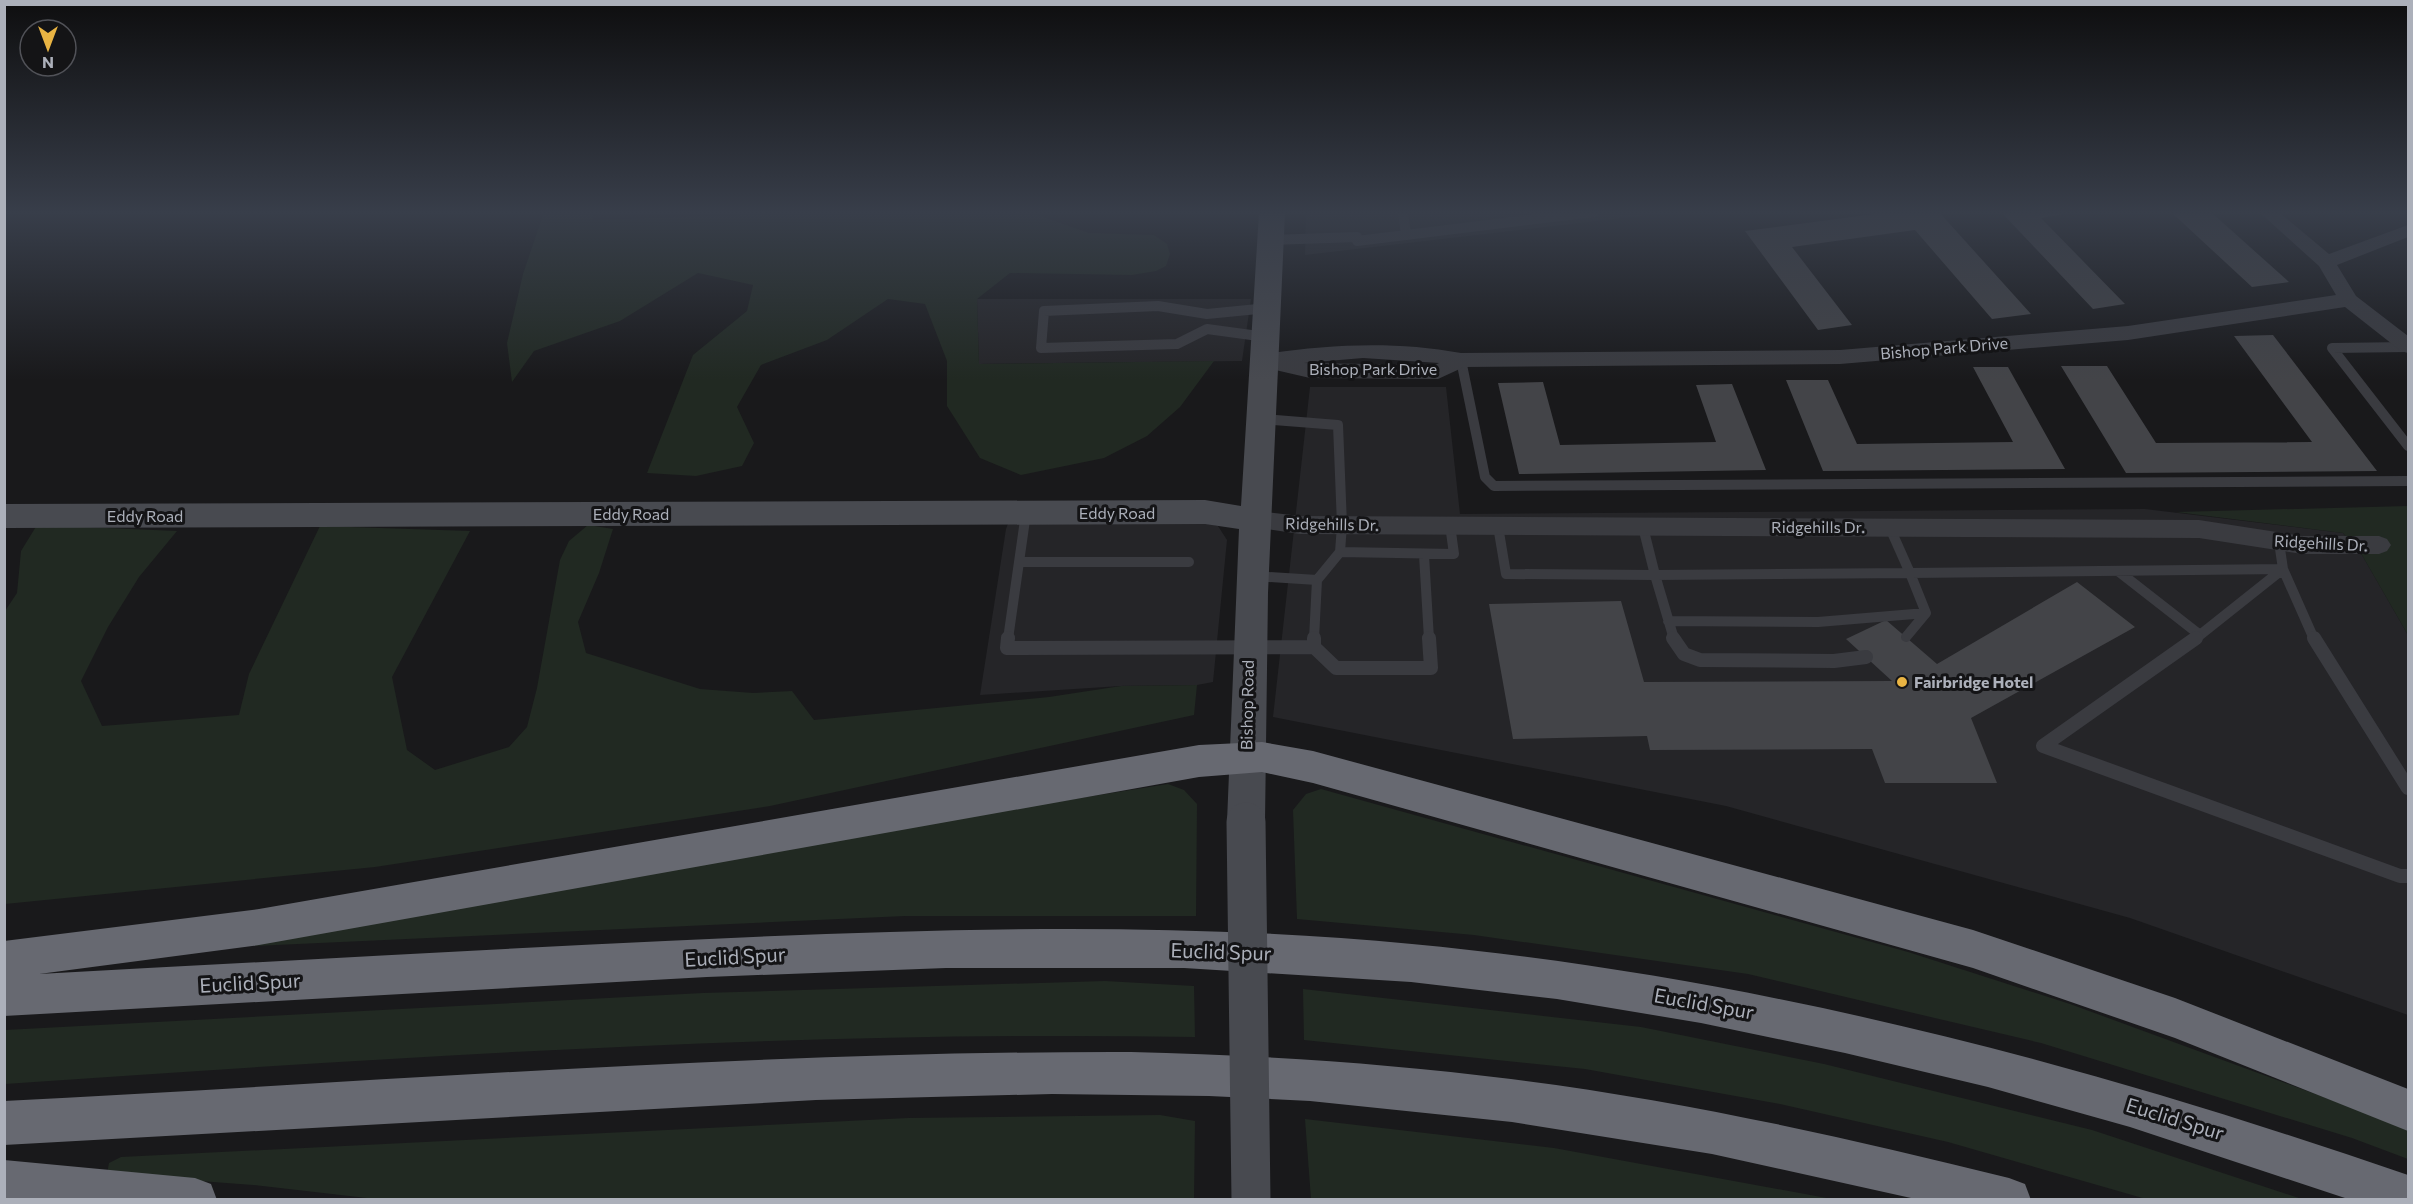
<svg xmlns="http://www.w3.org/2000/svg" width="2413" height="1204" viewBox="0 0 2413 1204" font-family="Commissioner,sans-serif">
<rect width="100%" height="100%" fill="#19191b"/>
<path fill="#252528" d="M1306 212H1675L1305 255Z
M977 299H1251L1242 361 979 364Z
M1310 387H1446L1460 514 2145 509 2343 533 2362 555 2408 635V1015L2130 918 1726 806 1273 717Z
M1187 517 1218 526 1227 540 1213 682 1197 685 1121 686 980 695 1006 529 1010 518Z"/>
<path fill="#212922" d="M544 212H595L592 220 828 212H1029L1089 233 1154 235 1167 244 1170 254 1166 266 1156 271 1132 275 1010 273 977 299 979 364 1214 361 1180 407 1147 436 1104 458 1021 475 980 458 947 406V361L925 304 888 299 827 340 761 365 737 407 754 443 742 466 696 476 647 473 693 355 747 311 753 285 698 273 620 321 534 351 512 382 507 343 523 274Z
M2408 506V635L2362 555 2343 533 2176 512Z
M37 525 177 531 139 577 108 627 81 681 102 726 239 715 249 674 320 526 470 531 392 677 407 750 435 770 509 747 527 727 537 688 560 560 569 541 588 525 613 529 599 573 578 622 586 653 700 689 753 693 792 691 814 720 1049 697 1121 686 1197 685 1194 715 770 806 375 867 5 904V611L17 593 21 551Z
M1168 784 1184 790 1197 804 1196 916H905L254 946 259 940 924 823Z
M1321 789 1908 952 2070 1004 2408 1128V1159L2352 1138 2041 1043 1748 974 1474 935 1297 919 1293 810 1306 794Z
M1105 981 1194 986 1195 1037C798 1030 401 1057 5 1084V1030L703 993Z
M1303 989 1641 1027 1824 1064 2092 1130 2302 1199H2146L1948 1142 1780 1104 1585 1069 1304 1040Z
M1160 1115 1195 1121 1194 1199 384 1200 253 1185 107 1174 109 1163 121 1157 908 1118Z
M1305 1119 1554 1148 1832 1199H1311Z"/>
<path fill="#434448" d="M1889 212H1939L2031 314 1992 319 1915 230 1792 247 1852 325 1818 330 1745 231Z
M2001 212H2075L2041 218 2125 304 2093 309Z
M2171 212H2211L2289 282 2252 287Z
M2273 335 2377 471 2126 473 2061 366H2107L2156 443 2312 442 2234 336Z
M1973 367H2008L2065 469 1823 471 1786 380H1828L1857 444 2013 442Z
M1543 382 1560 445 1716 442 1696 385 1732 384 1766 470 1519 474 1498 383Z
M2077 582 2135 627 1971 718 1997 783H1885L1872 749 1650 750 1647 736 1513 739 1489 604 1621 601 1644 682 1892 681 1846 639 1886 620 1937 664Z"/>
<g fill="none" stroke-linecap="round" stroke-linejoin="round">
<path stroke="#3a3b40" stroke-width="10" d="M1403 212 1406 235
M1271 240 1357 237
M1357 241 1594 212
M1266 337 1207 329 1177 344 1041 348 1044 311 1158 306 1207 314 1268 308
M2408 347 2332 348 2408 446
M1461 360 1485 477 1494 486 2408 481
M1262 419 1338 425 1342 525 1340 552 1454 554 1450 525
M1498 526 1506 574 1655 575 1643 527
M1424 555 1429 639
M1020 562H1189
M2118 571 2200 635 2194 639
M1254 576 1317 580
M1668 621 1818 622 1926 613
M2200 635 2283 569 2314 639
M1906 637 1926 613 1910 573 2283 569 2279 542
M1008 639 1026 513
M1314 639 1317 580 1340 552
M1674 639 1655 575 1910 573 1890 528"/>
<path stroke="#3a3b40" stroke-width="14" d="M1008 638 1007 648 1314 647 1336 668H1431L1429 638
M1673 638 1684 654 1700 660 1834 661 1866 657
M2196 638 2043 746 2400 876H2408
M2314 638 2408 788
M1314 647V638"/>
<path fill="#3a3b40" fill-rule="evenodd" d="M2259 212H2279L2329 254 2408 225V237L2337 265 2356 296 2408 336V353L2401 351 2345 307 2128 340 1840 364 1464 367 1438 379 1310 378 1258 366 1255 361 1258 356 1265 354C1330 344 1396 341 1461 353L1840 350 2128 326 2336 295 2319 266ZM1363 358 1439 363 1435 365 1304 363Z
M1256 511 1300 516 2199 520 2302 536H2379L2387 539 2391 545 2387 551 2379 554H2302L2199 538 1300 534 1248 526 1245 520 1248 514Z"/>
<path fill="#484a50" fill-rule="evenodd" d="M1259 212H1285L1268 593 1265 822 1259 834 1246 839 1233 834 1227 822 1239 529 1205 524 4 528V504L1205 500 1241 506Z"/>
<path fill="#676971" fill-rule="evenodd" d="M1262 742 1313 751 1973 930 2175 998 2408 1089V1131L2175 1038 1973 968 1313 783 1262 772 1199 777 259 945 39 974C248 963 457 951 665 941 914 929 1164 920 1412 944 1758 977 2080 1062 2408 1175V1200H2351L2130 1127 1988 1087 1845 1053 1701 1023 1557 999 1411 982 1184 968H946L707 977 4 1016V941L259 909 1199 745Z
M1131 1052C1258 1055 1384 1063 1511 1079 1679 1100 1845 1137 2009 1178L2025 1184 2031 1200H1920L1712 1154 1512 1122 1310 1101 1209 1096 1052 1094 816 1100 4 1145V1101C379 1082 755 1051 1131 1052Z
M4 1160 195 1178 211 1184 217 1200H4Z"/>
<path stroke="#484a50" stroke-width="39" d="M1246 822 1251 1200"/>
</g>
<linearGradient id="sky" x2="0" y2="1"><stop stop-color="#0e0e0f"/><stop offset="0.56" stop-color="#383e4a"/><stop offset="1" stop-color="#383e4a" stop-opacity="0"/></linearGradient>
<rect width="2413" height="380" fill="url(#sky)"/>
<circle fill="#e9b443" stroke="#141416" stroke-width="2" cx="1902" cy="682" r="6"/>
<g text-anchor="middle" stroke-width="6" stroke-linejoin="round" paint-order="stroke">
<g font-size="16" fill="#acb0ba" stroke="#141416">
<text transform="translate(1944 348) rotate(-5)" y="6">Bishop Park Drive</text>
<text x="1373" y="375">Bishop Park Drive</text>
<text x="1117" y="519">Eddy Road</text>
<text x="631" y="520">Eddy Road</text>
<text x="145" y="522">Eddy Road</text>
<text transform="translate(1332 524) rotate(1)" y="6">Ridgehills Dr.</text>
<text x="1818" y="533">Ridgehills Dr.</text>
<text transform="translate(2321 543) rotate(3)" y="6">Ridgehills Dr.</text>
<text transform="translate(1247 705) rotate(-89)" y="6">Bishop Road</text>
</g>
<g font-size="16" font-weight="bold" fill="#acb0ba" stroke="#141416" text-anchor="start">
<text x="1914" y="688">Fairbridge Hotel</text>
</g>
<g font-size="20" fill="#acb0ba" stroke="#141416">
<text transform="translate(1221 952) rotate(2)" y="7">Euclid Spur</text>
<text transform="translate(735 957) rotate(-3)" y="7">Euclid Spur</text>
<text transform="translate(250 983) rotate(-3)" y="7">Euclid Spur</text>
<text transform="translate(1704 1004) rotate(10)" y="7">Euclid Spur</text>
<text transform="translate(2175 1119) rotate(17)" y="7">Euclid Spur</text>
</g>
</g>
<rect width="2413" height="1204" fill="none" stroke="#acb0ba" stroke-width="12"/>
<g transform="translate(48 48) rotate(180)"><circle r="28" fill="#141416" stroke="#515258" stroke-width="1.5"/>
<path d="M0-4.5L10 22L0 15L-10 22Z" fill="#e9b443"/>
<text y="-9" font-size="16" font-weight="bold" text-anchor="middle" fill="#acb0ba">N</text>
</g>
</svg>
